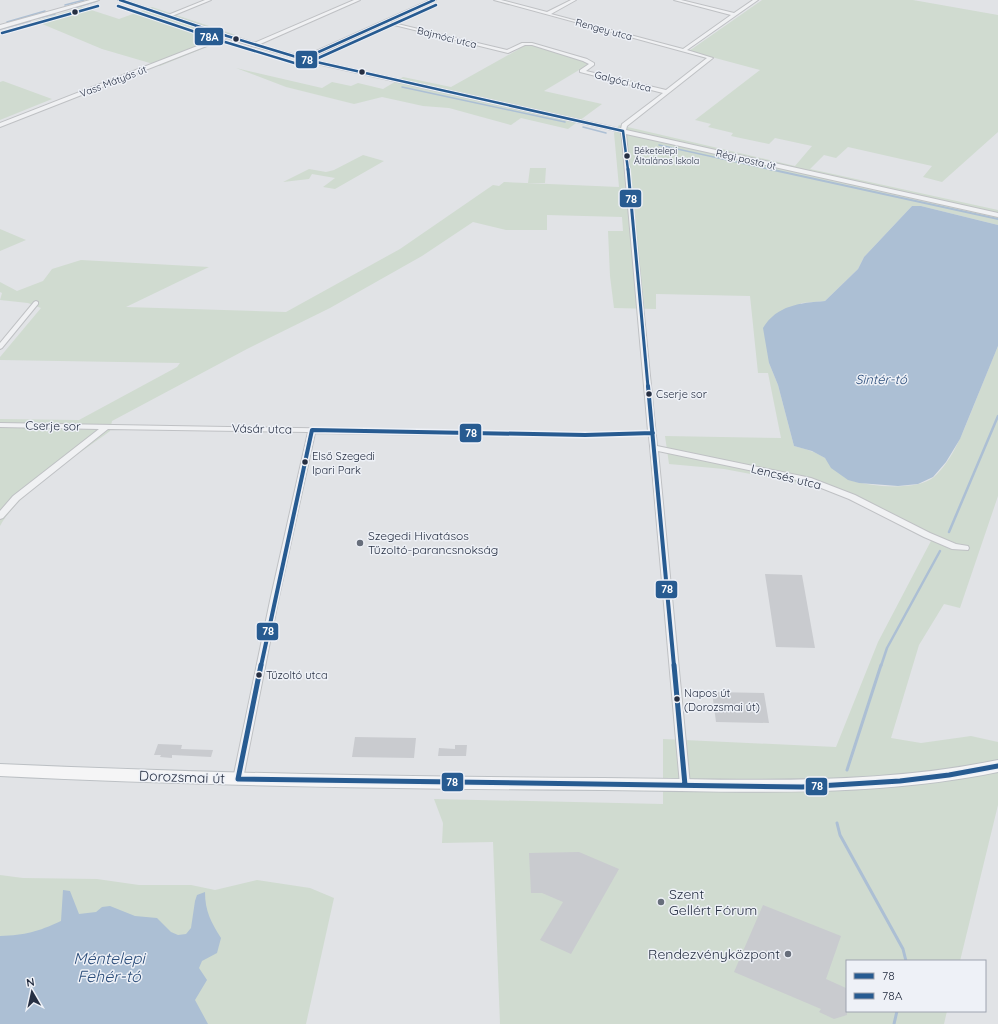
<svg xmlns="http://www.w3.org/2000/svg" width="998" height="1024" viewBox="0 0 998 1024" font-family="Quicksand,sans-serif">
<rect width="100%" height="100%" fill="#e1e3e6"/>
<path fill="#d0dbd0" d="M762 0H913L998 15V132L942 182 923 177 932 166 848 147 836 158 824 155 810 169 998 210V225L921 206H912L864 257 858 269 825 301 801 303 769 363 778 385 794 446C806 449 816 452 825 458 834 464 840 477 850 480 870 487 918 491 934 477 954 459 964 429 974 405 982 385 990 365 998 346V496L960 608 944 604 919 645 891 738 921 743 971 736 998 742V805L960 961H847V1011H947L944 1024H500L493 842 442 843 443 823 434 799 663 804V739L836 747 878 642 932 539 842 495 805 484 724 469 669 464 665 436 781 438 768 373H758L750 296 656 294V309L614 308 610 276 608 231H623L622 217 547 215V230H506L473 222 422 256 330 308 247 349 112 421 110 431C78 455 19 491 0 526V419L79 420 177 367 180 363 0 360V357L41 308 28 303 0 300 2 293 0 292V282L17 291 43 281 52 269 81 260 209 267 126 307 286 312 400 249 493 185 499 186 504 182 619 187 614 133 619 125 795 166 812 146 775 138 769 144 731 136 733 133 708 127 711 124 695 120 760 70 689 51Z
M82 7 119 19 152 7 236 35 160 66 102 49 35 21Z
M528 44 583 60 589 64 544 91 602 104 568 129 521 118 511 125 449 108 423 106 382 97 354 104 286 87 236 68 322 88 332 82 351 86 358 83 383 89 403 77 451 87Z
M3 81 52 99 0 120V82Z
M363 155 384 161 335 189 323 187 335 178 312 174 309 179 283 182 309 169 326 172 334 170Z
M530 168H546L545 183H528Z
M0 229 26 240 0 251Z
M0 875 23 878 97 879 139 885H191L215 890 257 880 310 888 334 898 306 1024H0Z"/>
<path fill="#acbfd4" d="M912 206H921L998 225V346L960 439 946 462 933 477 918 484 898 486 859 483 848 480 831 468 825 458 812 451 794 446 778 385 769 363 763 328C777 305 800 303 825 301L858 269 864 257Z
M63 890 70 891 79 914 96 912 102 907 110 906 135 916 157 918 171 932 178 935 186 934 191 928 195 901 197 895 205 892C205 911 211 922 221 938L217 953 202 961 199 968 207 980 195 1000 208 1024H0V936C26 935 37 932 61 921Z"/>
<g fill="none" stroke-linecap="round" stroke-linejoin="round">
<path stroke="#acbfd4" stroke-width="1.5" d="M65 5 84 0
M77 7 97 1
M38 18 55 14
M7 22 45 11
M0 29 30 21
M402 87 565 122
M583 127 606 133
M659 145 773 170"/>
<path stroke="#acbfd4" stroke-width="2" d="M769 169 998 219"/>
<path stroke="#acbfd4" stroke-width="2.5" d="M949 532 998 416
M881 666 887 648 940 551"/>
<path stroke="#acbfd4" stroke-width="3" d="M847 770 881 665
M837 823 840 835 903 949 906 961
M894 1024 897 1011"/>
</g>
<path fill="#c9cbcf" d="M765 574 802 575 815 648 776 647Z
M712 692 764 693 769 723 716 722Z
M355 737 416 738 414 758 352 757Z
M158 744 182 745 181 749 213 750 211 757 172 755V758L160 757 161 755H154Z
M455 745H467L466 756H438L439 748 455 749Z
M579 852 619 869 571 954 540 940 563 902 542 893H531L529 853Z
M763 905 841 936 826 979 846 988 847 1015 834 1019 819 1012 821 1009 734 972Z"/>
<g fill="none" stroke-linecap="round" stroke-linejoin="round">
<defs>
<path id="minor" d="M118 0H124L168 15 205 0H211L172 16 254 43 354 0H360L258 45 303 57 430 0H436L389 22 507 50 522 43H532L587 59 594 63V65L586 71 666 90 707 58 494 0H501L547 12 571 0H576L551 14 683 49 731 15 674 0H681L734 13 753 0H758L687 50 713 58 627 126 626 130 998 213V217L626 134 657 446 811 478 855 495 930 533 956 544 968 546 969 548 968 550 952 549 924 537 849 499 806 482 658 451 690 785 689 788 685 789 681 788 680 785 649 435 585 437 315 433 278 601 243 779 242 782 238 783 234 782 233 779 270 601 308 432 108 429 19 500 3 518 0 519V511L13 496 99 429 0 427V423L585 433 648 431 622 139 621 132 322 65 252 46 227 38 0 127V123L223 36ZM386 23 508 53 525 45H532L583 61 589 64 580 70V72L663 93 622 124 621 129 308 59Z
M36 301 38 302V304L2 348 0 349V343L34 302Z"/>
<path id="tertiary" d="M90 0H99L0 29V25Z"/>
<path id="primary" d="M998 760V772C866 799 736 791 603 790 402 789 201 786 0 776V764C201 773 402 777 603 778 736 779 866 787 998 760Z"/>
</defs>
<use href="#minor" stroke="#bfc1c4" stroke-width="2"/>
<use href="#tertiary" stroke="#bfc1c4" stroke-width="2"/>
<use href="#primary" stroke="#bcc0c4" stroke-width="2"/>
<use href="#minor" fill="#f0f1f3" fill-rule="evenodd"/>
<use href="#tertiary" fill="#f0f1f3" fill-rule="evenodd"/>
<use href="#primary" fill="#f5f5f6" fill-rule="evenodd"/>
<defs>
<path id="bus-1-far3" d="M120 0 227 36 303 59 623 131 628 170
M303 59 434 0"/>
<path id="bus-1-far2" d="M628 169 648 387"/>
<path id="bus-1-far1" d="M648 386 674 666
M261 666 312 430 585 435 653 433"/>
<path id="bus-1" d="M261 665 238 779 802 787 900 781 949 775 998 766
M674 665 685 785"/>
<path id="bus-2" d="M118 6 225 42 301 65
M2 33 98 6
M305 64 436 5"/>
</defs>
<use href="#bus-1-far3" stroke="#eef1f7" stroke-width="4.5"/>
<use href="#bus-1-far2" stroke="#eef1f7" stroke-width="5.5"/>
<use href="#bus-1-far1" stroke="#eef1f7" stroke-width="7"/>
<use href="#bus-1" stroke="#eef1f7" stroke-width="8"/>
<use href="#bus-2" stroke="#eef1f7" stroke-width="4.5"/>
<use href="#bus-1-far3" stroke="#275b91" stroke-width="2.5"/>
<use href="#bus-1-far2" stroke="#275b91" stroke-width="3"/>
<use href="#bus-1-far1" stroke="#275b91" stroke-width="4"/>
<use href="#bus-1" stroke="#275b91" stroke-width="5"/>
<use href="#bus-2" stroke="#275b91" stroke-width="2.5"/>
</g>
<g fill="#262f42" stroke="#eef1f7" stroke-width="1.5">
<circle cx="75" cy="12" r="3.5"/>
<circle cx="236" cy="39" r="3.5"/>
<circle cx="362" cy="72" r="3.5"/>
<circle cx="627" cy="156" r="3.5"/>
<circle cx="649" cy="394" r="3.5"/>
<circle cx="305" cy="462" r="3.5"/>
<circle cx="259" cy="675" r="3.5"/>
<circle cx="677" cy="699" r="3.5"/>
</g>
<g fill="#676e7b" stroke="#eef1f7" stroke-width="1.5">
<circle cx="360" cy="543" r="4"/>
<circle cx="661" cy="902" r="4"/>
<circle cx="788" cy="954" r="4"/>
</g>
<g text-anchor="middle" stroke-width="3" stroke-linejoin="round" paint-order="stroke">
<g font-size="9" fill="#262f42" stroke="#eef1f7" text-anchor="start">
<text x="634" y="154">Béketelepi<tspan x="634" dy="10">Általános Iskola</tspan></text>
</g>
<g font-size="10" fill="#262f42" stroke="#eef1f7">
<text transform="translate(604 29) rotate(15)" y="4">Rengey utca</text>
<text transform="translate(447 37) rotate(14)" y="4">Bajmóci utca</text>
<text transform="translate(113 81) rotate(-21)" y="4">Vass Mátyás út</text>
<text transform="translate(623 81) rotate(14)" y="4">Galgóci utca</text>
<text transform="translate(746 159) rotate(13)" y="4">Régi posta út</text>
</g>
<g font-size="11" fill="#262f42" stroke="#eef1f7" text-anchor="start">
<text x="656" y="398">Cserje sor</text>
<text x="312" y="460">Első Szegedi<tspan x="312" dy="14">Ipari Park</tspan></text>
<text x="266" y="679">Tűzoltó utca</text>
<text x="684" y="697">Napos út<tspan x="684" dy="14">(Dorozsmai út)</tspan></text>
</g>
<g font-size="12" fill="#262f42" stroke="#eef1f7">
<text transform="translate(53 426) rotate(1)" y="4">Cserje sor</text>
<text transform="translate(262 429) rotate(1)" y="4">Vásár utca</text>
<text transform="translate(786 477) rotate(14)" y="4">Lencsés utca</text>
</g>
<g font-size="12" fill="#262f42" stroke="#eef1f7" text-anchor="start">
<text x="368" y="540">Szegedi Hivatásos<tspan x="368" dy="14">Tűzoltó-parancsnokság</tspan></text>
</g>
<g font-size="13" font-style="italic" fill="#2b4d7a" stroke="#eef1f7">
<text x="881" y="384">Sintér-tó</text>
</g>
<g font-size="14" fill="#262f42" stroke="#eef1f7">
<text transform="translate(182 777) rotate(2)" y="5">Dorozsmai út</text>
</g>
<g font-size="14" fill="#262f42" stroke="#eef1f7" text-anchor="start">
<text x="669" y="899">Szent<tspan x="669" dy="16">Gellért Fórum</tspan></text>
<text x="780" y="959" text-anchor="end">Rendezvényközpont</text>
</g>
<g font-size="16" font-style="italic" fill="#2b4d7a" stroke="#eef1f7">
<text x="109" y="964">Méntelepi<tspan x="109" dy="18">Fehér-tó</tspan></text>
</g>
</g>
<g stroke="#eef1f7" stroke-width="1.5">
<rect x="194" y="27" width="30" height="19" rx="4" fill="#275b91"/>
<rect x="295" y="50" width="23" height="19" rx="4" fill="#275b91"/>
<rect x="619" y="189" width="23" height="19" rx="4" fill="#275b91"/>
<rect x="459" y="423" width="23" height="20" rx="4" fill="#275b91"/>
<rect x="655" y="580" width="23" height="19" rx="4" fill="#275b91"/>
<rect x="256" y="622" width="23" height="19" rx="4" fill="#275b91"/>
<rect x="441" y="772" width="23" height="20" rx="4" fill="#275b91"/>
<rect x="805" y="777" width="23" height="19" rx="4" fill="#275b91"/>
</g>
<g font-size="11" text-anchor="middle" font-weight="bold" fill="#fff">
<text x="209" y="41">78A</text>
<text x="307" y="64">78</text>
<text x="631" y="203">78</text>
<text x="471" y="437">78</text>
<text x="667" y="593">78</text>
<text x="268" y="635">78</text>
<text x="452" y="786">78</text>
<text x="817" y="790">78</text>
</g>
<rect x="846" y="960" width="140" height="52" fill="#eef1f7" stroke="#9ea3af"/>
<rect x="854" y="973" width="20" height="6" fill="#275b91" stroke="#9ea3af"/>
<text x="882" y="980" font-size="12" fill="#262f42">78</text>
<rect x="854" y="993" width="20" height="6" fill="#275b91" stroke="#9ea3af"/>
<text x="882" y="1000" font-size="12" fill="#262f42">78A</text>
<g transform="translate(32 992) rotate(351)" stroke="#eef1f7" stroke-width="3" paint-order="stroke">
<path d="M0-3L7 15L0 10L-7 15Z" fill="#262f42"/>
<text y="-6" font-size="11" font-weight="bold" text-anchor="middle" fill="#262f42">N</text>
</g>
</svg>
